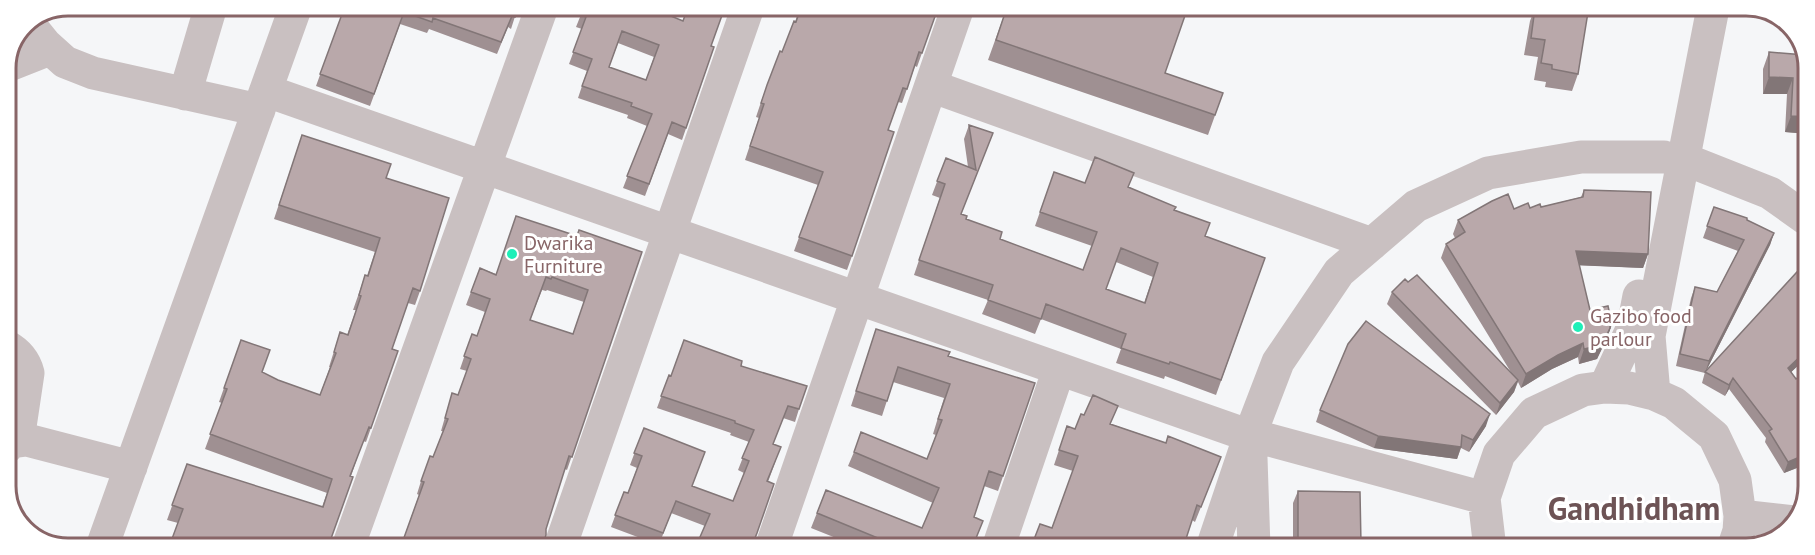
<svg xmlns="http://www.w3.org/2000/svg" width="1815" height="555" viewBox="0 0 1815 555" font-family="'PT Sans',sans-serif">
<rect width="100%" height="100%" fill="#f5f6f8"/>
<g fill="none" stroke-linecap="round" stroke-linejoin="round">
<path stroke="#c9c0c1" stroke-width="33" d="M28 23 45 44 65 62 93 73 259 110
M7 66 50 49
M931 86 1372 244
M267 91 1236 431 1484 498
M185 94 211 6
M1684 159 1770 193 1808 220
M6 346C17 352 25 361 28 373L18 440
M1605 387 1633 327 1639 296
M1654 394 1649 336 1713 8
M6 448 11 442 27 440 131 467
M1251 458 1254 548
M1740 516 1794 522
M102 547 296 6
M348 547 542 7
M560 547 748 7
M771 548 958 7
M998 548 1059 369
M1212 548 1250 435 1278 362 1339 272 1416 206 1488 173 1581 157H1664
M1490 549 1484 498 1499 454 1534 413 1583 390 1605 387 1629 388 1654 394 1674 403 1714 436 1735 480 1740 516 1739 531 1733 549"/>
</g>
<path fill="#9f9092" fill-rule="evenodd" d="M345 6 518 7 511 29 508 27 497 54 429 29 427 33 400 24 370 106 316 86Z
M584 7 714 47 682 140 668 134 645 196 623 188 647 126 627 118 628 115 578 98 587 71 569 64 582 29 576 27ZM618 43 654 57 646 80 609 67Z
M800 7 938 8 917 67 915 66 902 103 898 102 888 130 852 256 847 270 794 251 818 185 745 160 759 118 756 117 762 99 795 22Z
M1007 7 1165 73 1223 93 1208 135 988 60Z
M1535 8H1563L1578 74 1572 91 1545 87 1546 82 1534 80 1538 57 1524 55 1530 21Z
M1769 52 1809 64V134L1785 132 1787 94H1763V69Z
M969 125 993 133 961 214 966 219 1000 239 1083 270 1092 246 1035 226 1054 172 1085 183 1129 187 1175 210 1205 236 1265 258 1216 395 1165 376 1164 379 1116 363 1121 349 1041 319 1035 334 982 314 988 300 914 275 940 198 932 195 946 158 968 167 964 139ZM1116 262 1153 277 1144 303 1106 289Z
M302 135 386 178 420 291 415 305 408 303 392 349 398 351 366 442 363 441 351 476 328 547 178 523 167 520 187 464 322 507 327 493 205 449 222 403 219 402 241 340 262 372 278 380 320 395 330 367H329L340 332 347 335 356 310H353L360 290 365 275 367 276 375 252 274 219Z
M1584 190 1648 254 1643 268 1579 265 1590 310 1612 324 1607 338 1597 359 1579 364 1578 357 1552 369 1521 388 1518 382 1514 392 1496 415 1387 304 1392 292 1512 374 1441 258 1446 244 1455 238 1453 234 1458 220 1541 207 1581 197Z
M1714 207 1747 220 1774 233 1770 245 1705 373 1676 366 1691 298 1695 287 1717 292 1738 251 1703 238Z
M577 236 642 252 567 470 565 469 401 546 419 495 417 494 421 481 433 457 443 431H441L452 393 458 395 467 371 460 369 472 334 477 336 485 312 466 305 480 268 496 274ZM542 290 546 291 547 290 584 302 573 334 530 320Z
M876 329 948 356 1035 383 998 491 984 486 974 517 983 521 972 548H861L811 528 826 490 922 528 933 503 848 466 854 452 927 459 936 435 933 434 944 398 893 382 882 416 851 406Z
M1807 357 1791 372 1796 379 1807 372V464L1784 473 1765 442 1766 438 1729 389 1725 396 1702 383 1705 372Z
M741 366 799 409 795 422 783 418 773 444 776 460 768 482 757 533 752 548H696L705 526 671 513 659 545 611 527 624 492 628 493 637 468 630 465 644 428 692 487 733 501 744 473 738 470 749 442 730 435 731 433 657 408 669 375H671Z
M1320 410 1486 426 1469 452 1461 448 1457 459 1374 448 1316 422Z
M1111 424 1166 443 1221 457 1195 522 1192 520 1183 548H1031L1040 524 1052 528 1073 471 1054 465 1067 426 1075 429Z
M1298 491 1359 548H1293V503Z"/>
<path fill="#827677" d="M1769 77 1793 78 1787 94H1763Z
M1791 116 1809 117V134L1785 132Z
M1774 233 1770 245 1705 373 1709 361Z
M1576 251 1648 254 1643 268 1571 265Z
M1612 324 1607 338 1597 359 1579 364 1584 349 1610 325Z
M1583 343 1578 357 1552 369 1521 388 1526 374 1558 355Z
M1807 350V357L1784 379 1788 368Z
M1733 378 1729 389 1725 396 1729 385Z
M1518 380 1514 392 1496 415 1500 403Z
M1490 414 1486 426 1469 452 1473 440Z
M1378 436 1461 447 1457 459 1374 448Z
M1807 454V464L1784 473 1788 462Z
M1361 544 1359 548H1317V547Z"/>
<path fill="#b9a8aa" stroke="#827677" stroke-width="1.5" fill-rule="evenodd" d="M345 6 518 7 515 17 512 16 501 42 433 18 432 22 404 12 374 94 320 74Z
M584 7H649L683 21 688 7H725L711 46 714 47 686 128 672 122 649 184 627 176 652 114 631 106 632 103 582 86 592 59 573 52 586 17 581 15ZM622 31 659 45 646 80 609 67Z
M801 7 938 8 922 53 919 52 907 89 903 88 888 130 894 132 852 256 799 237 823 172 750 146 764 104 761 103 767 85 780 51 782 52 794 21 796 22Z
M1007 7H1188L1165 73 1223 93 1215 115 996 40Z
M1535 8H1563L1588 12 1578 74 1552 69V65L1541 63 1545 40 1531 38Z
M1769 52 1805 55 1809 64V117L1791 116 1793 78 1769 77Z
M969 125 993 133 961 214 967 216 966 219 1002 232 1000 239 1083 270 1097 232 1040 212 1054 172 1085 183 1095 157 1134 173 1128 187 1176 207 1174 210 1210 223 1205 236 1265 258 1221 380 1170 362 1169 364 1121 348 1126 334 1046 304 1041 319 988 300 993 285 919 260 945 184 937 181 946 158 976 170ZM1121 248 1158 263 1145 303 1106 289Z
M302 135 391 164 386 178 449 198 420 291 413 288 392 349 398 351 371 428 369 427 350 476 353 477 328 547H169L183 509 172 505 187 464 323 507 332 479 210 434 227 389 224 388 241 340 270 350 262 372 278 380 320 395 336 353 334 352 340 332 348 335 361 296 359 295 365 275 368 276 380 238 279 205Z
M1584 190 1651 192 1648 254 1576 251 1590 310 1608 306 1612 324 1610 325V328L1602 345 1584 349 1583 343 1558 355 1526 374 1446 244 1465 232 1458 220 1492 201 1508 194 1514 209 1528 203 1530 208 1540 204 1541 207 1583 197Z
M1714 207 1747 218V220L1774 233 1709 361 1680 354 1695 287 1717 292 1744 240 1707 226Z
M516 216 577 236 579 230 642 252 572 457 569 456 546 529V535L542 547H394L395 544 401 546 424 482 421 481 430 456 433 457 448 419 445 418 452 393 458 395 471 359 464 356 472 334 477 336 490 299 471 292 480 268 496 275ZM546 277 551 279 552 277 588 290 573 334 530 320Z
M1808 260 1807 350 1788 368 1796 379 1807 372V454L1788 462 1769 431 1772 429 1733 378 1729 385 1705 372Z
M1417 275 1518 380 1500 403 1392 292 1405 279 1408 282Z
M1366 321 1490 414 1473 440 1462 435 1461 447 1378 436 1320 410 1348 344Z
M876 329 950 352 948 356 1035 383 1003 476 989 471 974 517 983 521 974 543 971 542 969 548H902L817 513 826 490 922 528 939 488 854 452 861 432 927 459 942 420 938 419 950 384 898 367 887 401 856 391Z
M684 340 742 361 741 366 807 386 799 409 788 406 773 444 781 447 767 481 774 484 757 533 751 548H700L701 546 697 544 710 514 676 501 663 533 615 515 624 492 628 493 642 456 634 453 644 428 705 452 692 486 733 501 749 461 742 458 754 430 735 423V421L661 396 669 375 671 376Z
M1093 395 1118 406 1110 424 1166 443 1168 436 1221 457 1201 507 1197 505 1183 548H1040L1041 545 1033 542 1040 524 1052 528 1078 456 1059 450 1067 426 1075 429 1081 414 1084 415Z
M1298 491 1360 492 1361 544 1317 547V548H1298Z"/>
<g fill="#1eefb8" stroke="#fff" stroke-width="2">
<circle cx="512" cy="254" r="6"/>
<circle cx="1578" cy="327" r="6"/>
</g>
<g text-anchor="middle" stroke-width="6" stroke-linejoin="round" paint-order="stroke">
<g font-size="20" fill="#886567" stroke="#fff" text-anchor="start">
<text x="524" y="250">Dwarika<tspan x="524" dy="23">Furniture</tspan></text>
<text x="1590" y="323">Gazibo food<tspan x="1590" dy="23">parlour</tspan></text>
</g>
<g font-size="32" font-weight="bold" fill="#6d5355" stroke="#fff">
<text x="1634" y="520">Gandhidham</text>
</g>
</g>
<path d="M0 0H1815V555H0ZM68 16H1746A52 52 0 0 1 1798 68V486A52 52 0 0 1 1746 538H68A52 52 0 0 1 16 486V68A52 52 0 0 1 68 16Z" fill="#fff" fill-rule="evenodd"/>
<path fill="none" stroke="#886567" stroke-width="3" d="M68 16H1746A52 52 0 0 1 1798 68V486A52 52 0 0 1 1746 538H68A52 52 0 0 1 16 486V68A52 52 0 0 1 68 16Z"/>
</svg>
